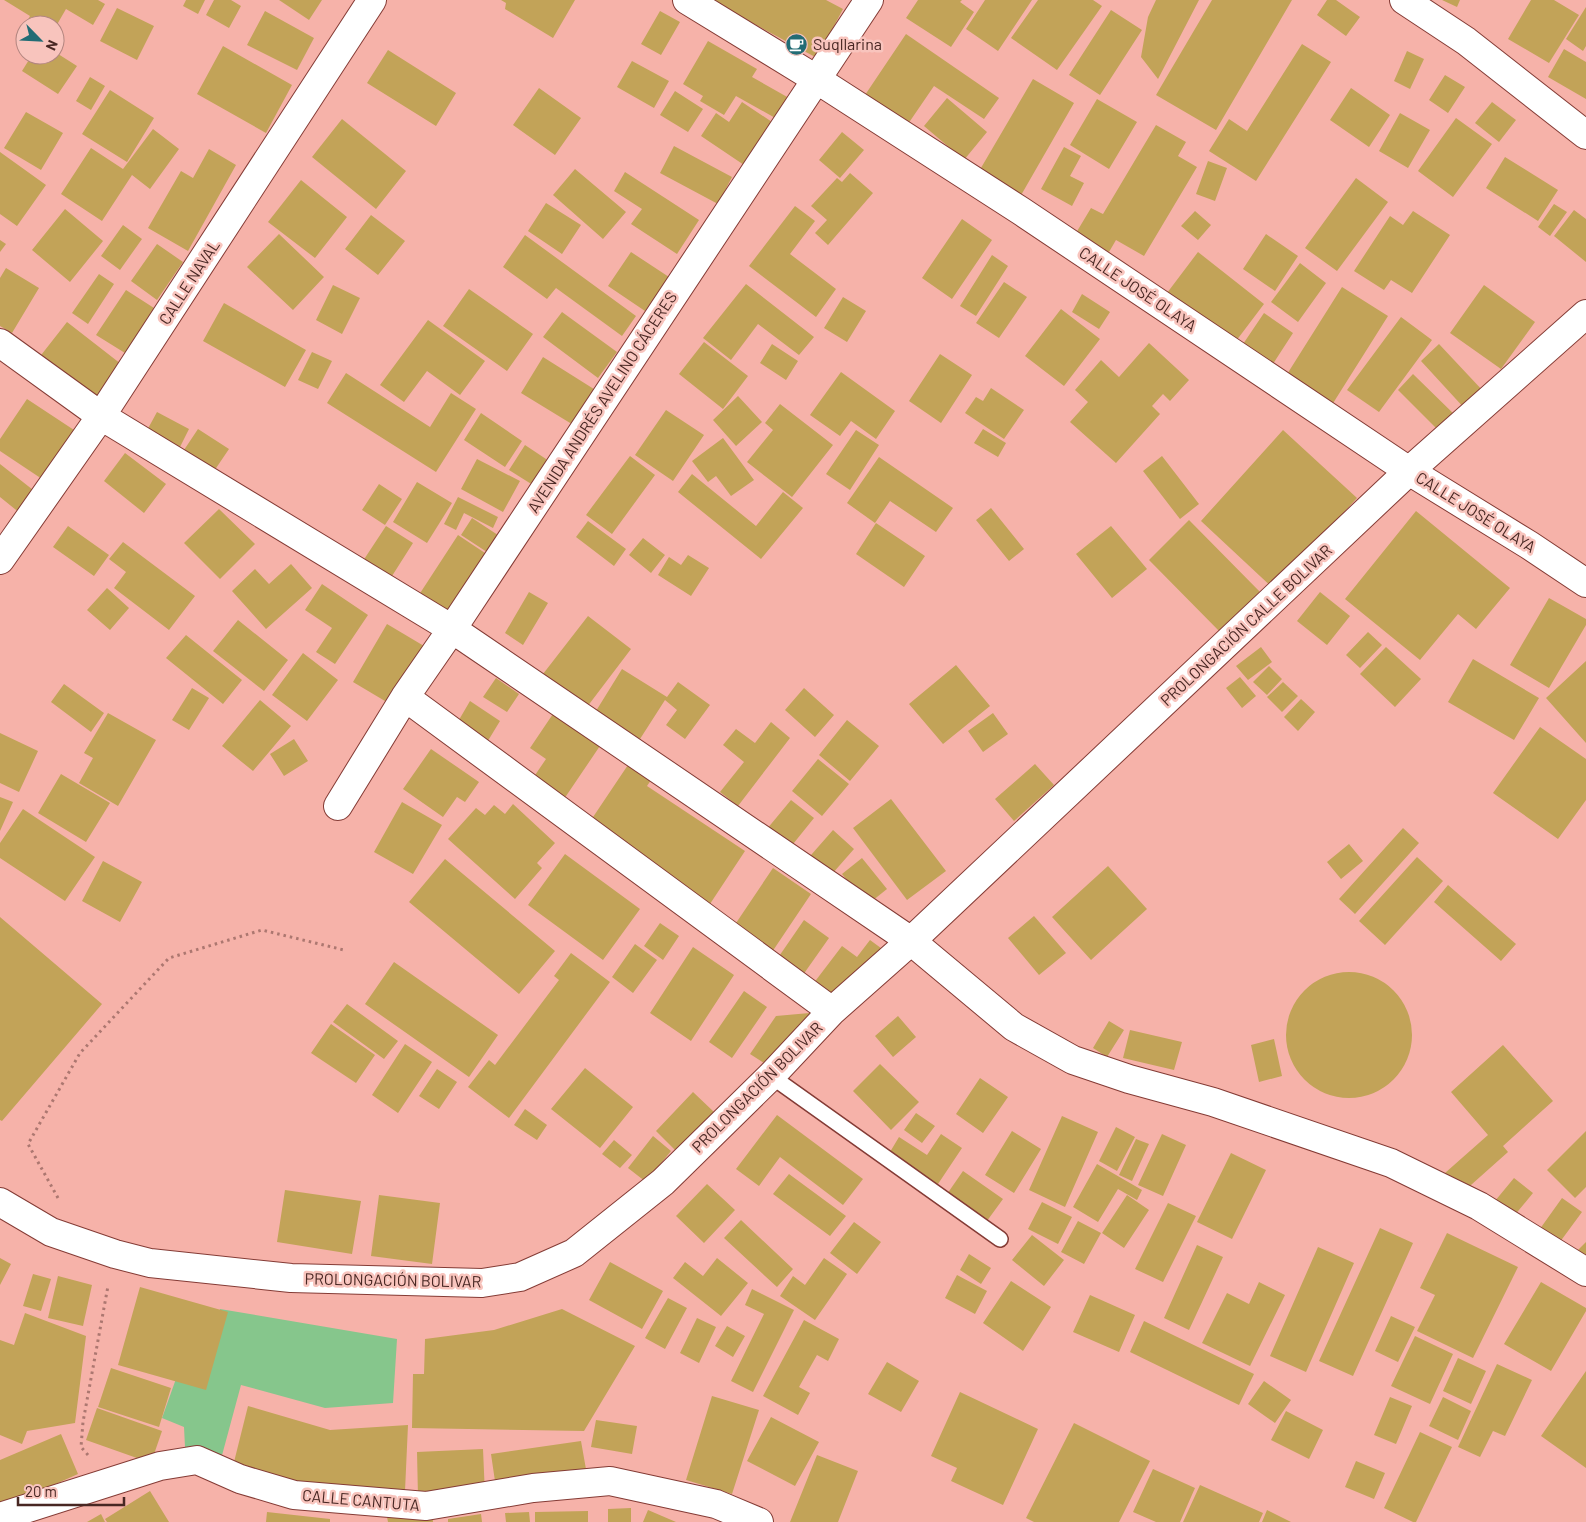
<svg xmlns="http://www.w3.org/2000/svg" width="1586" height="1522" viewBox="0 0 1586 1522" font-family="Barlow,sans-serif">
<rect width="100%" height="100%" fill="#f6b2a9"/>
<path fill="#86c68c" d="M220 1309 397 1339 393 1403 325 1408 241 1385 221 1459 185 1447 184 1427 162 1418 177 1376 201 1379Z"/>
<path fill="#c2a358" d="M4 0H98L105 4 93 25 66 9 55 28V25H25L30 16Z
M186 0H205L198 14 183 6Z
M214 0H231L241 6 229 28 206 15Z
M279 0H322L309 20Z
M501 0H575L553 38 505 9 506 3Z
M710 0H826L843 9 817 58Z
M918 0H962L960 2 974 12 951 47 906 18Z
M985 0H1032L998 51 966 29Z
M1038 0H1093L1102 6 1057 70 1011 38Z
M1156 0H1199L1158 79 1141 57 1148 17Z
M1212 0H1292L1216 130 1156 95Z
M1327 0H1336L1360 17 1346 36 1317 15Z
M1442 0H1460L1457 7Z
M1531 0H1554L1579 15 1549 63 1508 39Z
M1586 7V46L1583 51 1566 39Z
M117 8 154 26 137 60 100 41Z
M1111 10 1142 30 1100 95 1069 75Z
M265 11 314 38 297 70 247 45Z
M660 11 680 22 661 55 641 44Z
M906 34 999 98 984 119 934 86 908 124 865 95Z
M708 41 757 69 752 77 789 98 777 119 736 96 724 115 700 101 703 96 683 84Z
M1302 44 1331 62 1256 181 1209 151 1229 119 1247 131Z
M223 46 292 85 266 133 197 94Z
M1564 49 1586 62V99L1548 77Z
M388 50 456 93 436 126 367 83Z
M1407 51 1424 59 1410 89 1394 81Z
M55 52 77 66 58 94 22 71 32 55H55Z
M632 61 669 81 654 108 617 87Z
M1445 75 1465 87 1448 113 1429 100Z
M90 77 105 86 91 110 76 101Z
M1033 79 1074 103 1020 197 978 173Z
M539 88 581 118 555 155 513 125Z
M1351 88 1390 115 1369 147 1330 120Z
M110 90 154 118 127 162 82 134Z
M675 91 703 109 688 132 660 115Z
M947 98 987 132 964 160 924 126Z
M1097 99 1137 122 1109 169 1070 145Z
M742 102 775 124 747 167 701 136 716 113 729 122Z
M1492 102 1516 120 1499 142 1475 123Z
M26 112 63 133 41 170 4 148Z
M1400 113 1430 130 1408 168 1379 151Z
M1456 118 1492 144 1453 197 1418 171Z
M342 119 406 171 376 209 312 157Z
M1156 125 1186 142 1178 156 1197 167 1144 256 1116 240 1109 252 1076 233 1091 208 1103 214Z
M153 129 179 149 150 189 132 175 102 221 61 194 91 148 123 169Z
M842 132 864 150 840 178 819 160Z
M674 146 732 177 718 204 660 173Z
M1064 147 1081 156 1070 176 1084 183 1072 206 1041 189Z
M209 149 236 165 188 251 148 228 181 171 193 178Z
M0 152 46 185 17 226 0 214Z
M1505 157 1558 190 1538 221 1486 188Z
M1208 161 1227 168 1215 201 1196 194Z
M575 169 626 212 603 239 553 195Z
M625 172 699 220 677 254 631 224 642 209 614 191Z
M850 173 873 193 828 245 815 233 827 220 811 206 837 178 842 182Z
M1356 178 1388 202 1337 271 1305 248Z
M301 180 347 217 315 258 268 222Z
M546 203 581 225 562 254 528 231Z
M1554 204 1567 212 1550 236 1538 227Z
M795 206 815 221 790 254 836 289 816 317 749 266Z
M65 209 103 241 70 282 32 250Z
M1574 210 1586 219V262L1554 236Z
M1195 211 1211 225 1198 240 1181 226Z
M1413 211 1450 235 1412 293 1391 280 1384 290 1354 271 1390 216 1403 225Z
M371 215 405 241 378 275 345 249Z
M962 219 992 240 952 299 922 278Z
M123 225 142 239 120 270 101 256Z
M279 234 324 277 293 310 247 267Z
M1266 234 1298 256 1275 291 1243 269Z
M525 235 636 316 622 336 556 288 547 299 503 267Z
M0 240 6 244 0 252Z
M157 244 183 262 157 300 131 281Z
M631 252 669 277 645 311 608 286Z
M1198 252 1264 304 1230 349 1164 297Z
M992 255 1008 266 976 316 960 306Z
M1300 263 1326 283 1298 322 1271 302Z
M6 268 39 288 12 333 0 326V278Z
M99 274 114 284 88 324 72 313Z
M1004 282 1027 297 999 338 976 323Z
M746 284 814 337 799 355 758 324 731 360 703 338Z
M333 285 360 298 342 334 316 320Z
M1484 285 1535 322 1501 369 1450 333Z
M1342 287 1388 316 1330 408 1284 379Z
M469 289 533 334 507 371 443 326Z
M126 290 154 308 125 353 96 335Z
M1082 294 1110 312 1099 329 1072 312Z
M843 297 866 311 847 342 824 328Z
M224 303 306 350 285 387 203 341Z
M1061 309 1100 339 1064 386 1025 356Z
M562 312 617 352 598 378 543 337Z
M1264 313 1293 333 1269 370 1239 350Z
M1401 317 1432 340 1379 412 1347 390Z
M428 320 485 361 460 395 427 371 404 402 380 385Z
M67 322 130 371 101 408 38 359Z
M704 342 748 376 723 409 679 374Z
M1149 343 1189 380 1170 401 1163 394 1152 406 1160 414 1116 463 1070 422 1088 402 1075 390 1101 360 1119 377Z
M772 344 798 361 786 380 760 363Z
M1439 344 1484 392 1466 410 1421 361Z
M312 352 332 361 318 389 298 380Z
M940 354 972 375 941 423 909 401Z
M543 357 597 391 575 426 521 393Z
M841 372 895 411 876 439 851 421 840 436 810 415Z
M346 373 430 427 451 393 476 409 436 472 327 403Z
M1413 374 1458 418 1442 434 1398 390Z
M991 388 1024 410 1004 439 965 413 976 397 983 401Z
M738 396 762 422 736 446 713 420Z
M27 399 74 430 42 479 0 451V439Z
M780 404 833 445 792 497 747 462 773 430 765 423Z
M666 410 704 435 673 481 635 455Z
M157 412 189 429 178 451 145 434Z
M481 413 522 441 505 467 464 440Z
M198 429 229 449 210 477 180 456Z
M983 429 1006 443 998 457 974 443Z
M856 430 879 445 850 490 826 474Z
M1283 430 1357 498 1274 589 1201 521Z
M723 438 754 480 731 496 716 476 708 482 692 461Z
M525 445 552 463 536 487 509 470Z
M125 453 166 484 144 513 104 481Z
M630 456 655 475 612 534 586 515Z
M1162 456 1199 504 1180 519 1143 471Z
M879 457 953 508 936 532 890 501 875 523 847 503Z
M477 459 520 481 503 512 461 489Z
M0 464 42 497 26 518 0 497Z
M692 474 756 526 783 492 803 508 761 559 678 492Z
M417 482 452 503 427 543 393 522Z
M379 484 402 499 385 525 362 510Z
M458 497 498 517 493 528 464 513 456 530 444 524Z
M991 508 1024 549 1009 561 976 520Z
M219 509 255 544 220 579 184 543Z
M1416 511 1510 588 1476 629 1458 614 1420 660 1345 599Z
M472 518 501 537 490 554 461 535Z
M1189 520 1263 595 1223 635 1149 560Z
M588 521 626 549 614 566 576 537Z
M876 523 925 556 904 587 856 554Z
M68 526 109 555 94 576 53 547Z
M386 526 413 543 385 587 357 570Z
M1111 526 1147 569 1112 598 1076 554Z
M458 535 488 555 443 624 413 604Z
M643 538 665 555 651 573 629 555Z
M123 542 195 596 169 630 114 588 126 572 109 559Z
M688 555 709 568 691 596 658 575 669 557 681 565Z
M291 564 312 588 266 629 232 591 255 569 269 584Z
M322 584 368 615 335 664 316 652 332 628 305 610Z
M107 588 129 608 110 630 87 610Z
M529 592 548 603 523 645 505 633Z
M1320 592 1350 616 1327 645 1297 621Z
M1549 598 1586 619V625L1549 688 1510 665Z
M588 616 631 649 587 707 543 674Z
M238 620 288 660 264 691 213 651Z
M387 624 424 646 390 704 353 682Z
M1368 632 1382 645 1360 668 1346 655Z
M186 635 242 680 223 704 166 658Z
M1261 647 1272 662 1248 680 1236 666Z
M1386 647 1421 679 1395 707 1360 674Z
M303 653 338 680 307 721 272 695Z
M1473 659 1539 698 1514 740 1448 702Z
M1586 661V743L1546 698Z
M956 665 990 706 943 744 909 704Z
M1269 666 1282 679 1267 695 1253 682Z
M622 669 667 697 678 682 710 705 685 739 666 725 677 710 665 700 640 739 596 711Z
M1240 677 1256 696 1242 708 1226 688Z
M496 678 519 694 507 712 483 697Z
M1283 682 1298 696 1282 712 1267 697Z
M64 684 104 713 91 732 51 702Z
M192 688 209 698 189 730 172 720Z
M804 688 834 715 815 737 785 710Z
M1301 699 1315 712 1298 731 1284 717Z
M260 700 291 726 253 771 222 746Z
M470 701 500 721 486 744 456 725Z
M559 705 606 737 560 805 529 784 546 759 530 748Z
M108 713 156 740 118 806 79 783 93 758 84 753Z
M993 713 1008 734 983 752 968 731Z
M847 720 879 746 850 781 819 755Z
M771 722 790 738 738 806 720 792 744 762 723 745 736 729 755 743Z
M1540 727 1586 759V800L1558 839 1493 793Z
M0 733 38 751 19 792 0 783Z
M294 739 308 761 284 776 270 754Z
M431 749 479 782 465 802 457 797 443 817 403 789Z
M634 756 657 771 647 786 745 851 706 910 585 829Z
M818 759 849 784 822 816 792 791Z
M1035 764 1054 785 1014 821 995 799Z
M61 774 110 803 86 842 38 813Z
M0 797 13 802 0 831Z
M891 799 946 871 907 900 853 828Z
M791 800 814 818 785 854 762 835Z
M402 802 442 825 413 874 374 852Z
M513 804 555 843 537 863 542 868 515 899 448 839 476 808 485 815 494 805 505 814Z
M23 809 95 857 65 901 0 858V843Z
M1403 828 1419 843 1355 914 1339 899Z
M833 830 854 849 825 882 804 863Z
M1349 844 1363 861 1341 879 1327 862Z
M565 854 640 909 603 960 528 905Z
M1417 857 1443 881 1385 945 1359 921Z
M862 858 887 889 867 905 842 874Z
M445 859 555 951 519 994 409 902Z
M103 861 142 882 120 922 82 901Z
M1108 866 1147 909 1091 960 1052 917Z
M773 868 811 894 770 955 732 929Z
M1448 885 1516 944 1501 961 1434 902Z
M1034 916 1066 953 1039 975 1008 938Z
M0 917 102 1004 2 1121 0 1120Z
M804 920 829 938 798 982 773 965Z
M660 923 679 936 663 960 644 946Z
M870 940 889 954 833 1005 810 988 842 946 857 957Z
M635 944 657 960 633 993 612 977Z
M693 947 734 975 691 1041 650 1013Z
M571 953 610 982 509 1118 468 1087 489 1060 495 1065 559 980 554 976Z
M394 962 498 1035 469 1077 365 1004Z
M1286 1035a63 63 0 1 1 126 0a63 63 0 1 1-126 0Z
M744 991 767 1007 732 1058 709 1042Z
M347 1004 398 1041 384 1059 333 1022Z
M832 1011 770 1067 750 1054 776 1016Z
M898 1016 916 1037 893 1057 875 1036Z
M1109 1021 1124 1030 1107 1057 1093 1048Z
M331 1024 375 1055 356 1083 311 1053Z
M1130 1030 1182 1042 1174 1070 1123 1058Z
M1274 1039 1282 1076 1259 1082 1251 1045Z
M405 1044 432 1062 398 1113 372 1095Z
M1503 1045 1553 1101 1503 1146 1508 1152 1462 1193 1445 1173 1488 1135 1451 1092Z
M880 1064 919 1102 891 1130 853 1091Z
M585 1068 633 1107 600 1148 551 1109Z
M437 1069 457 1082 439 1109 419 1096Z
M980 1078 1008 1097 983 1133 956 1114Z
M693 1092 714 1112 677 1152 656 1131Z
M525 1109 547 1125 537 1140 514 1125Z
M916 1113 935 1126 922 1143 904 1130Z
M777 1115 863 1179 843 1205 780 1157 759 1186 736 1169Z
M1062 1116 1098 1132 1065 1207 1029 1190Z
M1116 1127 1135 1137 1117 1171 1099 1161Z
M1012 1131 1041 1149 1014 1193 985 1175Z
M1586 1131V1187L1575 1198 1547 1170Z
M941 1134 962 1148 936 1187 890 1152 899 1137 927 1155Z
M1162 1134 1186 1145 1163 1196 1138 1185Z
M653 1136 671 1151 646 1182 628 1168Z
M1136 1139 1149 1144 1132 1181 1119 1175Z
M614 1140 632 1155 620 1168 602 1154Z
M1231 1153 1266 1170 1232 1239 1197 1222Z
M1097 1164 1142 1190 1137 1200 1118 1189 1098 1222 1073 1207Z
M963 1171 1003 1199 984 1225 945 1197Z
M789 1174 846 1216 830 1236 773 1194Z
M1514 1178 1533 1193 1514 1216 1495 1201Z
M707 1184 735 1210 704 1243 676 1216Z
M285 1190 361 1201 352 1254 277 1242Z
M379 1195 440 1203 432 1264 371 1256Z
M1127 1195 1149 1210 1124 1248 1102 1233Z
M1562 1198 1582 1212 1557 1246 1537 1233Z
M1042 1202 1072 1217 1058 1244 1028 1229Z
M1168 1203 1196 1216 1163 1282 1135 1269Z
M741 1220 793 1269 777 1287 724 1238Z
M1078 1221 1101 1233 1084 1264 1061 1252Z
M854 1222 881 1242 857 1274 830 1253Z
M1380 1228 1413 1243 1353 1376 1319 1361Z
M1447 1233 1518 1267 1473 1358 1417 1331 1435 1295 1420 1288Z
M1032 1235 1064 1260 1044 1286 1012 1260Z
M1586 1242V1257L1578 1250Z
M1197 1245 1223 1257 1189 1330 1164 1318Z
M1318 1247 1354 1263 1306 1372 1270 1356Z
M969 1254 991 1268 981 1284 960 1270Z
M0 1258 11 1264 0 1285Z
M717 1258 748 1283 721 1316 673 1278 685 1262 703 1276Z
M824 1258 847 1274 815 1320 780 1296 793 1276 805 1285Z
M610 1262 663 1291 642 1329 589 1300Z
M33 1274 51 1279 41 1311 23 1306Z
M957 1275 987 1291 975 1314 945 1298Z
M58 1276 92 1285 83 1326 48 1318Z
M1011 1281 1051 1307 1023 1351 983 1323Z
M1259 1282 1285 1295 1250 1366 1202 1343 1227 1293 1249 1304Z
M1541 1282 1586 1308V1311L1551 1371 1504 1344Z
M140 1287 228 1312 206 1390 118 1365Z
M752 1289 794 1310 753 1392 731 1381 764 1314 745 1305Z
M1090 1295 1135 1315 1119 1352 1073 1332Z
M668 1298 687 1308 665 1349 645 1338Z
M562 1309 635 1346 584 1431 412 1428 413 1374H424L425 1339 494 1330Z
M25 1313 86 1336 75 1423 27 1431 22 1444 0 1435V1340L14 1345Z
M1391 1316 1415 1327 1398 1362 1375 1351Z
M697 1318 716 1327 699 1363 680 1353Z
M804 1320 839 1339 828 1361 817 1355 799 1387 810 1393 798 1415 763 1396Z
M1144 1321 1254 1374 1239 1405 1130 1352Z
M727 1326 745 1336 733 1357 715 1346Z
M1415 1336 1453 1354 1430 1404 1391 1386Z
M1458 1358 1486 1371 1471 1404 1443 1391Z
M887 1362 919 1381 901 1412 868 1394Z
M1497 1364 1532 1380 1505 1436 1493 1431 1480 1457 1458 1447Z
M111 1368 171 1388 159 1427 98 1407Z
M1586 1371V1468L1541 1436Z
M1264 1381 1291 1400 1275 1423 1248 1404Z
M960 1392 1038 1429 1003 1505 951 1481 957 1468 931 1456Z
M712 1396 759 1410 732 1494 686 1480Z
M1390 1397 1412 1406 1396 1444 1374 1435Z
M1443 1397 1471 1411 1458 1440 1429 1426Z
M248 1406 330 1430 408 1425 405 1491 305 1489 232 1470Z
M97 1408 162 1431 151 1463 86 1440Z
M1286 1411 1323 1430 1309 1459 1271 1440Z
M771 1417 819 1442 795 1486 747 1461Z
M596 1420 637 1426 632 1454 591 1447Z
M1074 1423 1150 1461 1119 1522H1034L1026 1518Z
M1420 1432 1452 1447 1416 1522H1413L1384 1508Z
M61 1434 78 1474 0 1509V1460Z
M581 1441 587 1475 496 1488 491 1454Z
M483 1449 485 1495 418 1497 417 1452Z
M817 1455 858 1471 838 1522H790Z
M1356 1461 1385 1473 1374 1499 1345 1487Z
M1153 1469 1195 1488 1180 1522H1156L1133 1512Z
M1200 1485 1263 1513 1259 1522H1183Z
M150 1491 169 1522H107L105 1519Z
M631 1508V1522H608V1509Z
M648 1510 676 1522H643Z
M1267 1510 1291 1522H1262Z
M588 1511V1522H535V1512Z
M267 1512 330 1519V1522H266Z
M432 1512 433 1522H388L387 1517Z
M529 1512 530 1522H506L505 1513Z
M101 1514 105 1522H87Z
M481 1514 482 1522H448V1519Z"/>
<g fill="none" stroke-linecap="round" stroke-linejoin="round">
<defs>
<path id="lane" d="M771 1076 1000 1239"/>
<path id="street" d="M687 0 816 79 1021 211 1409 471 1529 545 1586 583
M1404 0 1466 41 1586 135
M0 343 101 416 452 629 911 941 1014 1027 1073 1060 1129 1079 1213 1102 1391 1163 1479 1206 1586 1272
M0 560 101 416 372 0
M405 697 832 1011
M338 806 405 697 452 629 869 0
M0 1202 51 1232 115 1254 150 1263 291 1278 482 1283 520 1277 574 1253 663 1182 771 1076 832 1011 911 941 1409 471 1586 314
M0 1517 160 1466 197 1460 240 1479 294 1495 426 1506 533 1488 610 1481 716 1504 759 1522"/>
</defs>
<use href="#lane" stroke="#843b35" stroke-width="18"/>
<use href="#street" stroke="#843b35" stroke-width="30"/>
<path stroke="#ac7770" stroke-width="3" stroke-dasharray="2.5 4" stroke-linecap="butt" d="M58 1198 28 1144 80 1053 169 958 262 930 344 950
M88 1455 81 1447 83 1422 108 1286"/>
<use href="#lane" stroke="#fff" stroke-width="15"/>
<use href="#street" stroke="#fff" stroke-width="28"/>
</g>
<defs>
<symbol id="cafe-disc" viewBox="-11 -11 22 22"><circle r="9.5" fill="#226c75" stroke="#f8c4bd"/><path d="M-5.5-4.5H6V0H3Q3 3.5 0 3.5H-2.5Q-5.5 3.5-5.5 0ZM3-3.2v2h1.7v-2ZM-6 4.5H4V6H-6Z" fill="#fff"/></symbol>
</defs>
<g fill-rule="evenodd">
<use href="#cafe-disc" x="784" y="32" width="25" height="25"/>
</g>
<g text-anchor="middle" stroke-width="5" stroke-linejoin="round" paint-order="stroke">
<g font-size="16" fill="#482723" stroke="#f8c4bd" text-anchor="start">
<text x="813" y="50">Suqllarina</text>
</g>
<g font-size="16" fill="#482723" stroke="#f8c4bd">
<text transform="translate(189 282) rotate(-57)" y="6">CALLE NAVAL</text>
<text transform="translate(1138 289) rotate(34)" y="6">CALLE JOSÉ OLAYA</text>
<text transform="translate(602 402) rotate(-57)" y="6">AVENIDA ANDRÉS AVELINO CÁCERES</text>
<text transform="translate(1476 512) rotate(32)" y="6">CALLE JOSÉ OLAYA</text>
<text transform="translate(1246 625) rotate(-43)" y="6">PROLONGACIÓN CALLE BOLIVAR</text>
<text transform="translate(757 1087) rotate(-45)" y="6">PROLONGACIÓN BOLIVAR</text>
<text transform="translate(393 1280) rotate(1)" y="6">PROLONGACIÓN BOLIVAR</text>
<text transform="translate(361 1500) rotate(5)" y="6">CALLE CANTUTA</text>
</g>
</g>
<g transform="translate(40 40) rotate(114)"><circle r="24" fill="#f8c4bd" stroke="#b2857f"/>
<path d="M0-4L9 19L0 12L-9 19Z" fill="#226c75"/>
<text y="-8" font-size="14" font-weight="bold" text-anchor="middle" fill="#482723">N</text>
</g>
<path d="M18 1497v8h106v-8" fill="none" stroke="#482723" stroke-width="2.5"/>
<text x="25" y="1497" font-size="15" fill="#482723" stroke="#f8c4bd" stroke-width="4" paint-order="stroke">20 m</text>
</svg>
